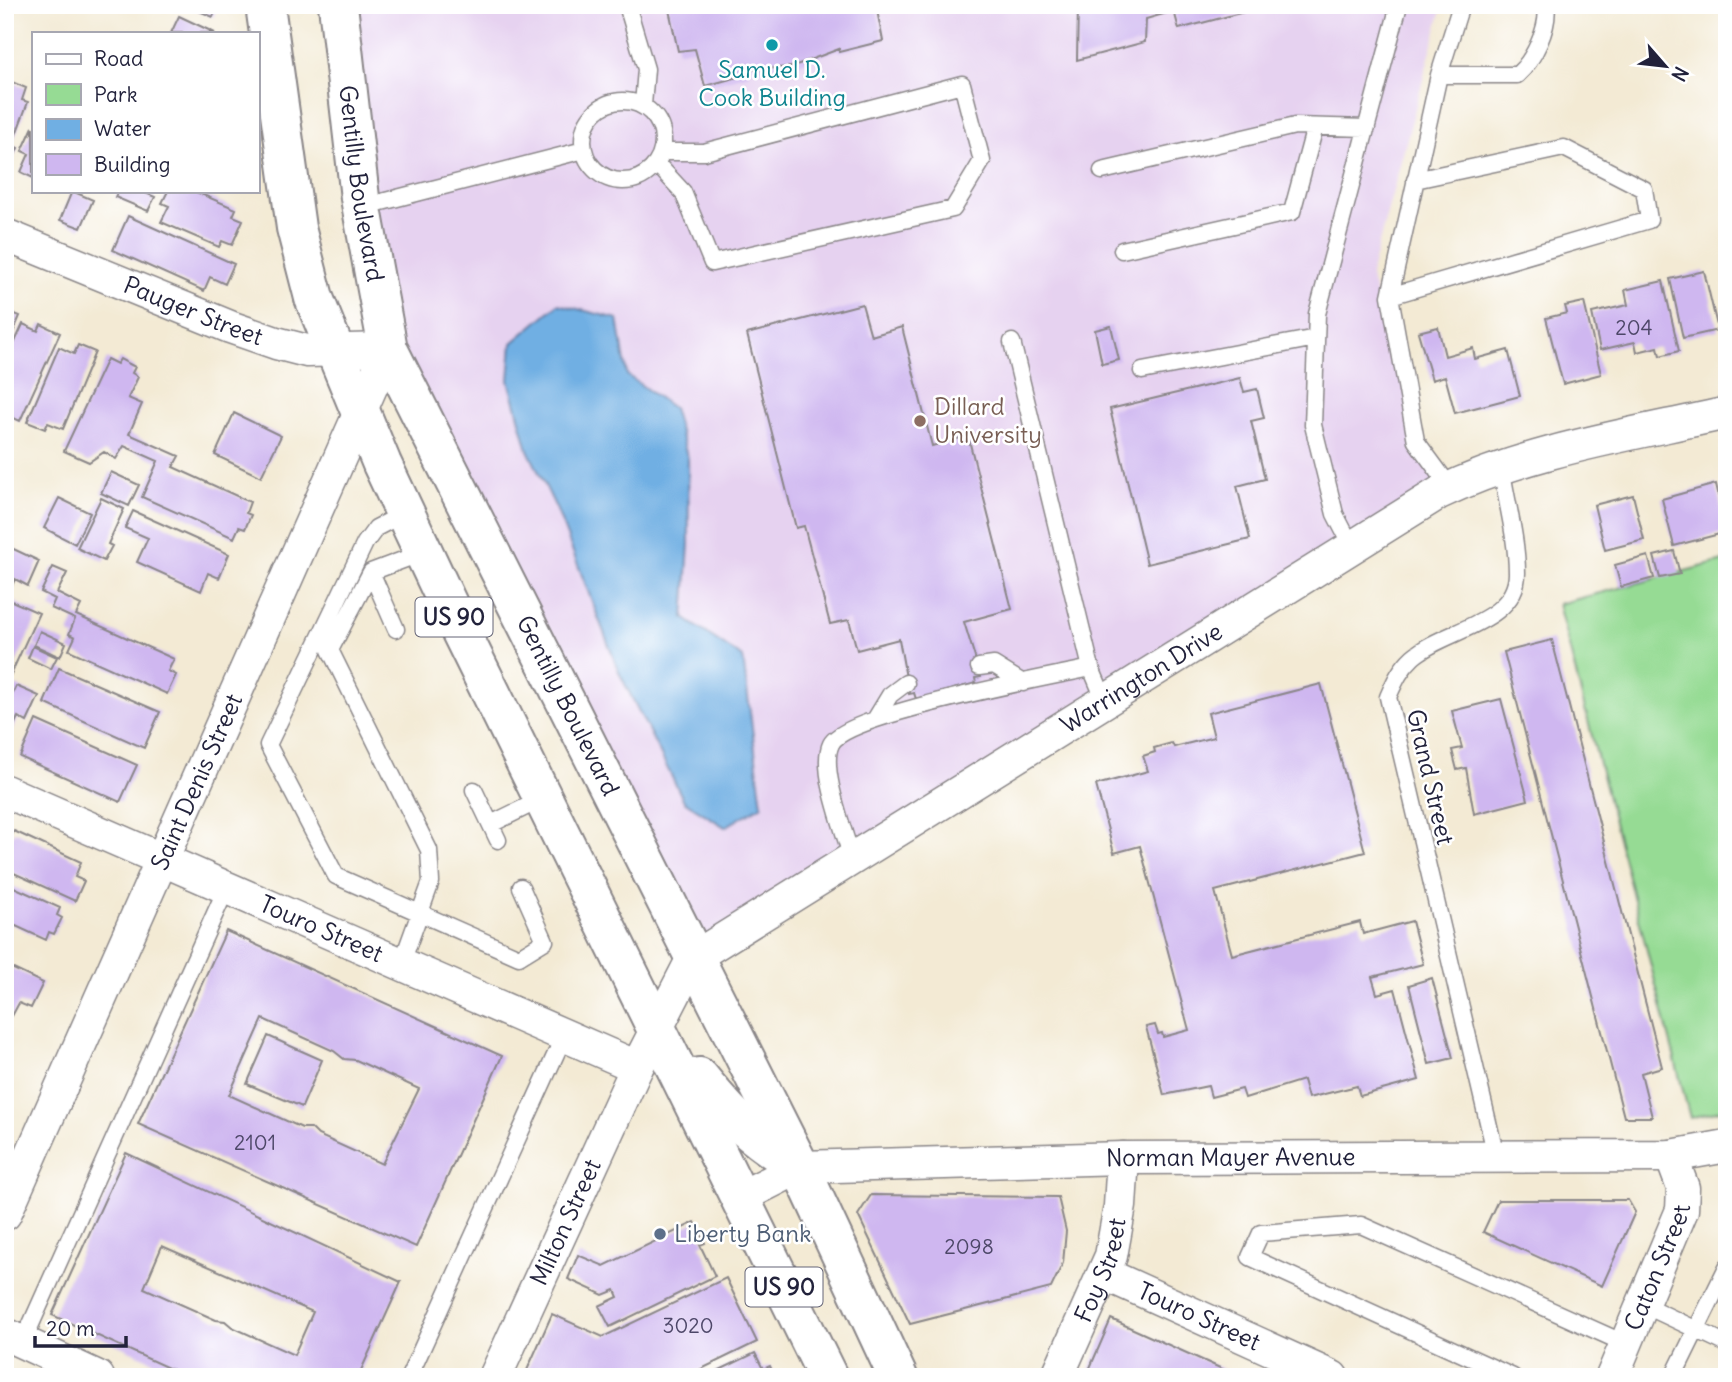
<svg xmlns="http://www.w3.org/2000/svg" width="1732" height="1382" viewBox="0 0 1732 1382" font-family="Delius,sans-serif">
<rect width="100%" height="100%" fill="#fff"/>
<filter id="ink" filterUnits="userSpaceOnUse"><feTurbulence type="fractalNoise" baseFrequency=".0143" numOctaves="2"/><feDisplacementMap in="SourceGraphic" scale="14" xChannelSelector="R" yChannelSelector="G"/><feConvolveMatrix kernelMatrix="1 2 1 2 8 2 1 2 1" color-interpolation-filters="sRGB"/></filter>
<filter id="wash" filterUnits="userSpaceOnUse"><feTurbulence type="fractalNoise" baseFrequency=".00686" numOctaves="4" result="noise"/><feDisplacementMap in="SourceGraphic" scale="28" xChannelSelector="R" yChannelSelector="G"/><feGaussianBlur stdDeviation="1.57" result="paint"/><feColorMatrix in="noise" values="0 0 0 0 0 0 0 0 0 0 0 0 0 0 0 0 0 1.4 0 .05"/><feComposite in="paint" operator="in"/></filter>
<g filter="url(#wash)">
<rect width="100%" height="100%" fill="#f3ead4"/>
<path fill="#e6d2f0" d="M338 5H1443L1370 276 1439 493 693 958 388 349Z"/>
<path fill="#96db94" stroke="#5c7e68" stroke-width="2" d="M1727 560V1108L1690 1118 1558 604Z"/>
<path fill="#70afe3" stroke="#49688f" stroke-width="2" d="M558 304 618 319 627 375 673 408 688 459 689 544 684 618 743 658 762 805 725 827 684 801 620 674 556 508 528 450 509 380 512 343Z"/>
<g id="blocks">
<path fill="#cfb7f0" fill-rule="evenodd" d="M185 5H218L213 17Z
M668 5H876L883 41 839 52V49L791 67 749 70V74L705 86 695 49 678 51Z
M1078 5H1267V6L1179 29 1174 11 1146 19 1145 42 1077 60Z
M179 16 215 33H171Z
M5 79 26 88 22 100 28 102 12 145 18 148 5 177Z
M33 127V178L21 172 29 154 22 151Z
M72 191 93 200 81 228 60 220Z
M118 191H141L155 197 148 211 115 197Z
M168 191H194L236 209 233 216 243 220 232 245 222 241 219 247 161 222 169 206 162 203Z
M128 216 234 264 225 284 210 277 204 291 113 250Z
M1704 271 1718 330 1683 338 1670 279Z
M1663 281 1679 351 1660 356 1658 347 1637 352 1635 342 1600 350 1592 313 1628 305 1625 290Z
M1584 302 1601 374 1563 384 1546 318 1567 313 1565 306Z
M862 304 871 336 902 327 932 446 968 436 1012 609 964 622 981 677 975 678 976 683 916 699 914 693 909 694 899 639 857 650 849 620 830 624 804 526 796 528 747 334Z
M5 310 20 316 5 351Z
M23 324 38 331 41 324 60 333 20 421 5 414V364Z
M1111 326 1119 360 1102 364 1095 330Z
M1438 327 1445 356 1473 348 1475 359 1508 350 1520 396 1455 413 1445 376 1432 380 1418 332Z
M78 345 95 352 63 429 48 423 45 429 27 422 59 347 74 354Z
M107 359 117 364 120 359 135 367 132 373 138 377 128 398 142 404 129 434 179 456 173 467 250 502 246 513 251 515 245 529 239 527 234 538 142 497 158 461 124 446 116 459 104 452 89 462 64 451Z
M1240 378 1244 392 1257 389 1264 418 1251 421 1265 479 1237 486 1250 539 1147 564 1110 409Z
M234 413 281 436 261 477 215 455Z
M111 472 139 485 129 506 101 493Z
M1716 484 1727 532 1674 546 1662 499Z
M1633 495 1644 540 1605 550 1594 505Z
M59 498 90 513 75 544 44 528Z
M101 498 124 509 108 544 112 546 104 561 77 548Z
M133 511 229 554 219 578 208 573 201 591 137 562 148 538 125 528Z
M5 545 39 561 28 586 15 579 11 588 5 585Z
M1674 551 1680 574 1660 578 1654 556Z
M1648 556 1654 578 1621 587 1615 565Z
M53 567 67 573 57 593 81 605 76 615 174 659 168 671 176 675 167 694 69 650 75 637 69 634 75 619 51 608 55 599 41 592Z
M5 598 39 613 5 687Z
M40 631 66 643 60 657 34 645Z
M1552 640 1662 1067 1641 1073 1652 1117H1624L1504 652Z
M33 646 57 657 51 669 28 658Z
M59 668 160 712 144 748 44 703Z
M1321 684 1365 852 1215 891 1232 955 1360 922 1363 934 1412 921 1423 964 1372 977 1377 994 1395 989 1419 1080 1360 1096 1357 1086 1308 1098 1303 1080 1245 1098 1242 1089 1211 1097 1208 1086 1164 1095 1146 1027 1155 1025 1158 1034 1162 1033 1163 1037 1189 1030 1140 846 1114 853 1096 785 1148 771 1143 756 1155 752 1154 748 1172 743 1174 747 1214 737 1208 713Z
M16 686 39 696 27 722 18 717 5 745V710Z
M1501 699 1528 800 1474 814 1466 768 1457 770 1452 750 1462 748 1452 711Z
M36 720 137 765 120 802 20 757Z
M14 831 81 862 75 877 84 881 75 901 5 869V849Z
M5 883 60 908 57 915 62 918 54 934 49 932 46 940 5 921Z
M226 931 502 1056 416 1247 138 1124ZM263 1019 334 1051 344 1059 356 1060 419 1089 382 1164 318 1135 311 1128H302L229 1095Z
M5 965 43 983 31 1008 19 1003 12 1016 5 1013Z
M1432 978 1453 1058 1429 1064 1409 985Z
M268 1036 322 1060 302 1107 247 1084Z
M126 1153 401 1282 358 1377H188L52 1315ZM162 1246 313 1312 294 1355 232 1327 225 1321 216 1320 144 1288Z
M871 1195 1058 1197 1066 1231 1063 1263 1051 1288 910 1324 858 1215Z
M1498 1200H1628L1635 1212 1602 1286 1483 1232Z
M695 1222 705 1243 700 1245 715 1276 610 1327 599 1306 618 1297 615 1290 603 1295 568 1279 578 1255 604 1266Z
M726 1278 757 1342 685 1377H524L552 1314 603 1337Z
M1111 1319 1240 1377H1086Z
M755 1353 763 1369 770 1366 775 1377H705Z"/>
</g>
</g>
<g filter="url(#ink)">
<use href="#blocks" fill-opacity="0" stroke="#8a8688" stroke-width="2"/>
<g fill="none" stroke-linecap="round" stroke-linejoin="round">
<defs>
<path id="service" d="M627 5 646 69 643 105
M1439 75H1517C1533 61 1550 27 1546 5
M583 141a40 40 0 1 1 80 0a40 40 0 1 1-80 0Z
M657 164 683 192 712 263 953 209 982 161 962 84 704 152H663
M1102 171 1295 126 1367 128
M362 207 584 150
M1122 250 1292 212 1315 127
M1390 296 1649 220 1644 189 1564 148 1415 180
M1012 342 1091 668 1105 701
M1142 371 1316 338
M1450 487 1416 441 1390 296 1439 75 1461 5
M405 513 376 528 365 543 268 745 336 876 519 957 545 941 521 887
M1352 547 1335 514 1313 425 1317 314 1399 5
M371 572 396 629
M979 667 994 665 1023 683
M876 718 890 695 906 683
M474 790 498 840
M491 824 544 798
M852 859C845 832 819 769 831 744 846 714 1050 677 1091 668
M401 965 431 882 429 850 330 650 371 572 424 552
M1496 1156 1388 697C1395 681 1400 669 1413 657 1443 630 1517 623 1517 573 1517 538 1506 500 1501 466
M1644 1305 1727 1344
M23 1342 226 889
M409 1377 564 1036
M1513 1377 1250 1257 1261 1233 1361 1225 1626 1344
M1673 1377 1727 1267"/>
<g id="minor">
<path id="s1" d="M5 235 230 327 276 343 307 351 388 349 5 1214"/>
<path id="s2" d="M5 791 637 1067"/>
<path id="s3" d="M741 1197 800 1167 1123 1158 1671 1156 1727 1146"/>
<path id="s4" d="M1105 1274 1332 1377"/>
<path d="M5 1334 98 1377"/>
<path id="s5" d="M495 1377 637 1067 693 958 1439 493C1529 450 1630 435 1727 413"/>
<path id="s6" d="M1057 1377 1111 1256 1120 1206 1123 1158"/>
<path id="s7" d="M1612 1377 1682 1210 1683 1188 1671 1156"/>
</g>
<g id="primary">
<path d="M265 5 296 228 314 298 335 350 382 464 461 632 828 1377"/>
<path id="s8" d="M338 5 360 198 388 349 800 1167 898 1377"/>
<path d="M699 1077C735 1121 751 1137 800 1167"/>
</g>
</defs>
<use href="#service" stroke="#8a8688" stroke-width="19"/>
<use href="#minor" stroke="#8a8688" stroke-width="35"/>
<use href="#primary" stroke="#8a8688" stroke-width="42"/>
<use href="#service" stroke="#fff" stroke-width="16"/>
<use href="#minor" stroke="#fff" stroke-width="32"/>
<use href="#primary" stroke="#fff" stroke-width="38"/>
</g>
</g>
<circle fill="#0f9aa8" stroke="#fff" stroke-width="2.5" cx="772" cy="45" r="7"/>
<circle fill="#8d6e63" stroke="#fff" stroke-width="2.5" cx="920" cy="421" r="7"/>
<circle fill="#5c6f8a" stroke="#fff" stroke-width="2.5" cx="660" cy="1234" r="7"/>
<g text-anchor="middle" stroke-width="5" stroke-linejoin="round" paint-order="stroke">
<g font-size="21" fill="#4d4768">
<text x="1634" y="335">204</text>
<text x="255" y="1150">2101</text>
<text x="969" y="1254">2098</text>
<text x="688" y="1333">3020</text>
</g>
<g fill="#fff" stroke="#646476" stroke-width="2">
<rect x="415.5" y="597.5" width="77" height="39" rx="5"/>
<rect x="745.5" y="1267.5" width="77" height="39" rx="5"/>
</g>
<g font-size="23" font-weight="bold" fill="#22223b">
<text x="454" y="625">US 90</text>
<text x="784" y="1295">US 90</text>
</g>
<g font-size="24" fill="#0d838f" stroke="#fff">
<text x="772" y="78">Samuel D.<tspan x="772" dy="28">Cook Building</tspan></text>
</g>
<g font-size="24" fill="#22223b" stroke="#fff">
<text dy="8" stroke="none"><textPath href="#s8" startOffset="180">Gentilly Boulevard</textPath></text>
<text dy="8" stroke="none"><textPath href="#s1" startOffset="203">Pauger Street</textPath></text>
<text dy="8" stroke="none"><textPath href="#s5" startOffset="992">Warrington Drive</textPath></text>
<text dy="8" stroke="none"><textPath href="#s8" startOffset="747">Gentilly Boulevard</textPath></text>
<text transform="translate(1430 777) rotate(77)" y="8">Grand Street</text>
<text transform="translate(197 782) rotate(-66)" y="8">Saint Denis Street</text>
<text dy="8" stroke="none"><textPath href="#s2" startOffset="345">Touro Street</textPath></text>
<text dy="8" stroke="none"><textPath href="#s3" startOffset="497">Norman Mayer Avenue</textPath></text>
<text dy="8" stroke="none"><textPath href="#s5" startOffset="170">Milton Street</textPath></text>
<text dy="8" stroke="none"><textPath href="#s7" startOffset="119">Caton Street</textPath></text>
<text dy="8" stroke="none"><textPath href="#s6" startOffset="116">Foy Street</textPath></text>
<text dy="8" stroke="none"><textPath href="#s4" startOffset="103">Touro Street</textPath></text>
</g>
<g font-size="24" fill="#785e54" stroke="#fff" text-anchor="start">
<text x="934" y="415">Dillard<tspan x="934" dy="28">University</tspan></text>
</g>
<g font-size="24" fill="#4e5e75" stroke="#fff" text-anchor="start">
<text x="674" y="1242">Liberty Bank</text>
</g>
</g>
<rect width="1732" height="1382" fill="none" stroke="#fff" stroke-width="28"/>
<rect x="32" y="32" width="228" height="161" fill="#ffffff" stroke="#a7a7b1" stroke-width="2"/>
<rect x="46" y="54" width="35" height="10" fill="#ffffff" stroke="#a7a7b1" stroke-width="2"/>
<text x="94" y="66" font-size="21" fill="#22223b">Road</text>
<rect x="46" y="84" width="35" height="21" fill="#96db94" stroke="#a7a7b1" stroke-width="2"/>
<text x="94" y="102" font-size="21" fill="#22223b">Park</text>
<rect x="46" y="119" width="35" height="21" fill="#70afe3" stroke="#a7a7b1" stroke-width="2"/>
<text x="94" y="136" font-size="21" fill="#22223b">Water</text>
<rect x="46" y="154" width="35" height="21" fill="#cfb7f0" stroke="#a7a7b1" stroke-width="2"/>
<text x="94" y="172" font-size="21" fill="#22223b">Building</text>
<g transform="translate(1665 66) rotate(118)" stroke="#ffffff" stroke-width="5" paint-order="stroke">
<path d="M0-5L12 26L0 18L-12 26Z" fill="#22223b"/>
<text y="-10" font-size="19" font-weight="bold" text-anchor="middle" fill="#22223b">N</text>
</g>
<path d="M35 1336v10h91v-10" fill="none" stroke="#22223b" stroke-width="3.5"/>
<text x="46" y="1336" font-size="21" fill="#22223b" stroke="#ffffff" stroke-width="5" paint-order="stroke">20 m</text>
</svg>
